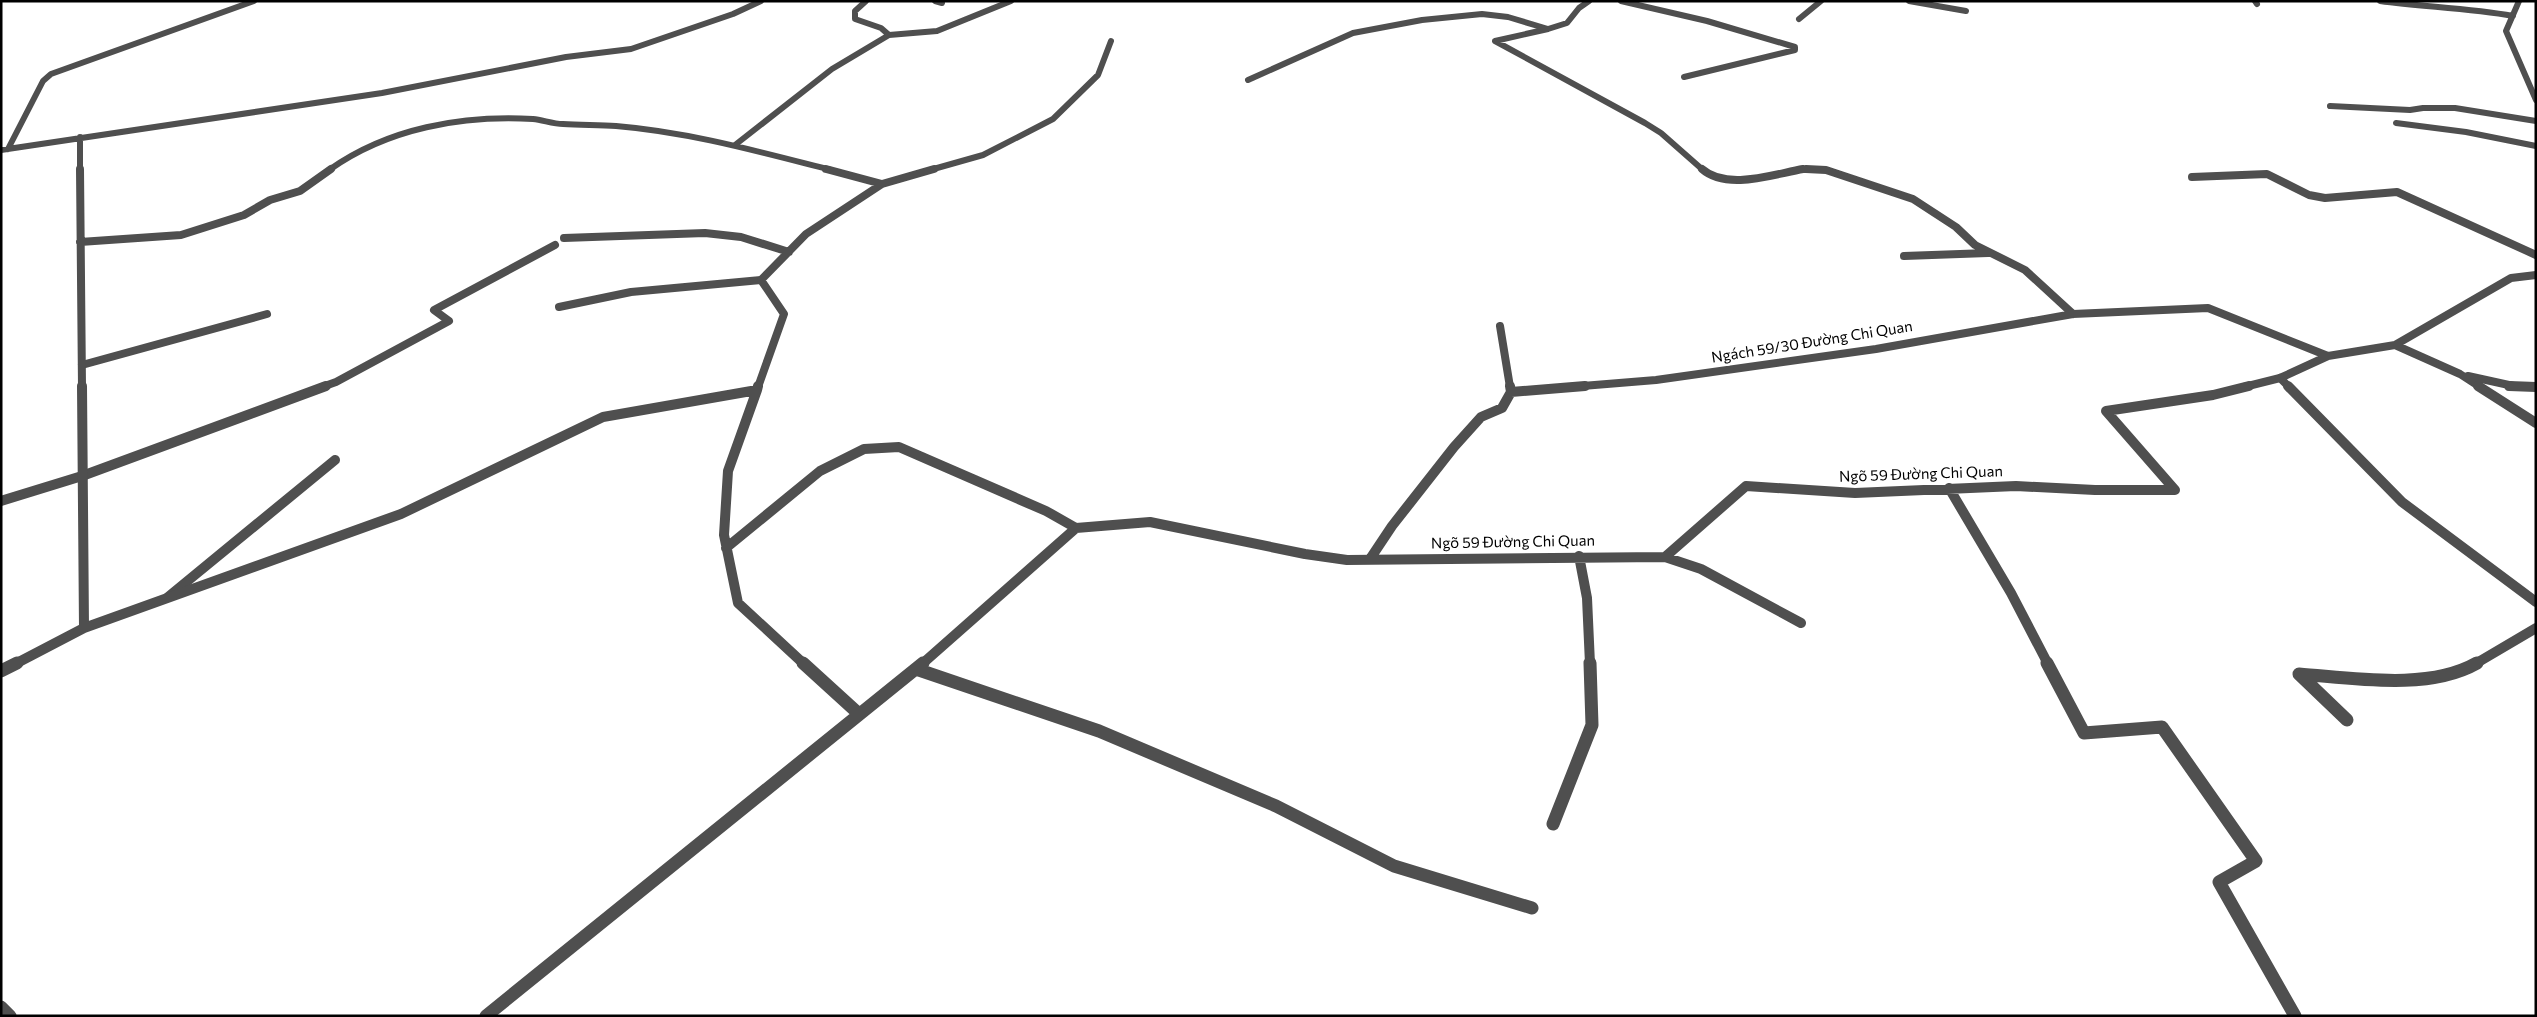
<svg xmlns="http://www.w3.org/2000/svg" width="2537" height="1017" viewBox="0 0 2537 1017" font-family="Commissioner,sans-serif">
<rect width="100%" height="100%" fill="#fff"/>
<g fill="none" stroke-linecap="round" stroke-linejoin="round">
<path stroke="#4f4f4f" stroke-width="8" d="M559 307 631 292 761 280
M82 365 267 314
M2280 378 2289 387
M322 387 336 382 449 321 434 310 555 245"/>
<path stroke="#4f4f4f" stroke-width="10" d="M2288 386 2402 502 2536 602
M1 501 82 476 326 386
M168 597 335 460
M2475 664 2536 628"/>
<path stroke="#4f4f4f" stroke-width="13" d="M2347 720 2299 674C2353 678 2428 691 2477 663"/>
<path stroke="#4f4f4f" stroke-width="6" d="M935 1 942 3
M1621 1 1707 21 1795 47V50L1684 77
M1909 1 1966 11
M2255 1 2257 4
M2380 1C2424 7 2469 8 2513 16
M2519 1 2506 31 2536 100
M1799 19 1821 1
M1548 29 1495 41 1645 123 1661 133 1703 170
M889 35 937 31 1011 1
M1248 80 1353 33 1422 20 1482 14 1508 17 1548 29 1567 23 1579 8 1589 1
M2330 106 2410 110 2423 108H2455L2536 121
M2396 123 2466 132 2536 146
M80 137V170
M735 145 832 69 889 35 881 28 855 19V11L866 1
M8 149 43 81 51 74 254 1
M1 150 382 93 566 57 631 49 733 14 761 1
M329 170C388 128 462 115 533 119 543 120 553 124 563 124 581 125 599 125 616 126 689 132 760 152 831 170
M930 170 983 155 1053 119 1098 75 1111 41
M1796 170H1827"/>
<path stroke="#4f4f4f" stroke-width="8" d="M80 169 82 387
M826 169 882 184
M1702 169C1727 191 1774 174 1803 169
M1806 169 1826 170 1913 199 1956 227 1975 245 2025 270 2073 314
M2192 177 2267 174 2309 195 2325 198 2397 192 2536 255
M564 238 705 233 741 237 789 252
M80 242 181 235 244 215 270 200 300 191 331 169
M1904 256 1988 253
M1500 326 1510 387
M2395 345 2460 374 2480 387
M2468 376 2518 387
M758 387 784 314 761 280 806 234 882 184 934 169
M1570 387 1656 380 1876 349 2073 314 2208 308 2328 356
M2244 387 2280 378 2328 356 2395 345 2511 278 2536 275"/>
<path stroke="#4f4f4f" stroke-width="10" d="M82 386 84 628
M1510 386 1511 392
M2478 386 2536 423
M2509 386 2536 387
M757 390 728 471 724 535 738 603 804 664
M1511 392 1585 386
M1949 488 2011 593 2048 664
M1076 528 1150 522 1305 554 1347 560 1665 557 1701 569 1801 623
M726 548 820 471 864 449 899 447 1046 511 1076 528
M1579 556 1587 598 1590 664
M1665 557 1746 486 1855 493 2016 486 2095 490H2175L2106 411 2213 395 2249 386
M1370 559 1392 526 1454 447 1481 417 1502 408 1511 392
M15 664 84 628 401 514 603 417 757 390 758 386
M922 664 1076 528"/>
<path stroke="#4f4f4f" stroke-width="13" d="M803 663 859 714
M2047 663 2084 733 2162 727 2256 861 2219 882 2295 1016
M916 669 1099 731 1276 806 1394 866 1532 908
M1 671 17 663
M1553 824 1592 725 1590 663
M1 1007 10 1016
M486 1016 923 663"/>
</g>
<g text-anchor="middle" stroke-width="4.5" stroke-linejoin="round" paint-order="stroke">
<g font-size="15" fill="#000" stroke="#fff">
<text transform="translate(1812 342) rotate(-9)" y="5">Ngách 59/30 Đường Chi Quan</text>
<text transform="translate(1921 474) rotate(-2)" y="5">Ngõ 59 Đường Chi Quan</text>
<text transform="translate(1513 542) rotate(-1)" y="5">Ngõ 59 Đường Chi Quan</text>
</g>
</g>
<rect width="2537" height="1017" fill="none" stroke="#000000" stroke-width="5"/>
</svg>
